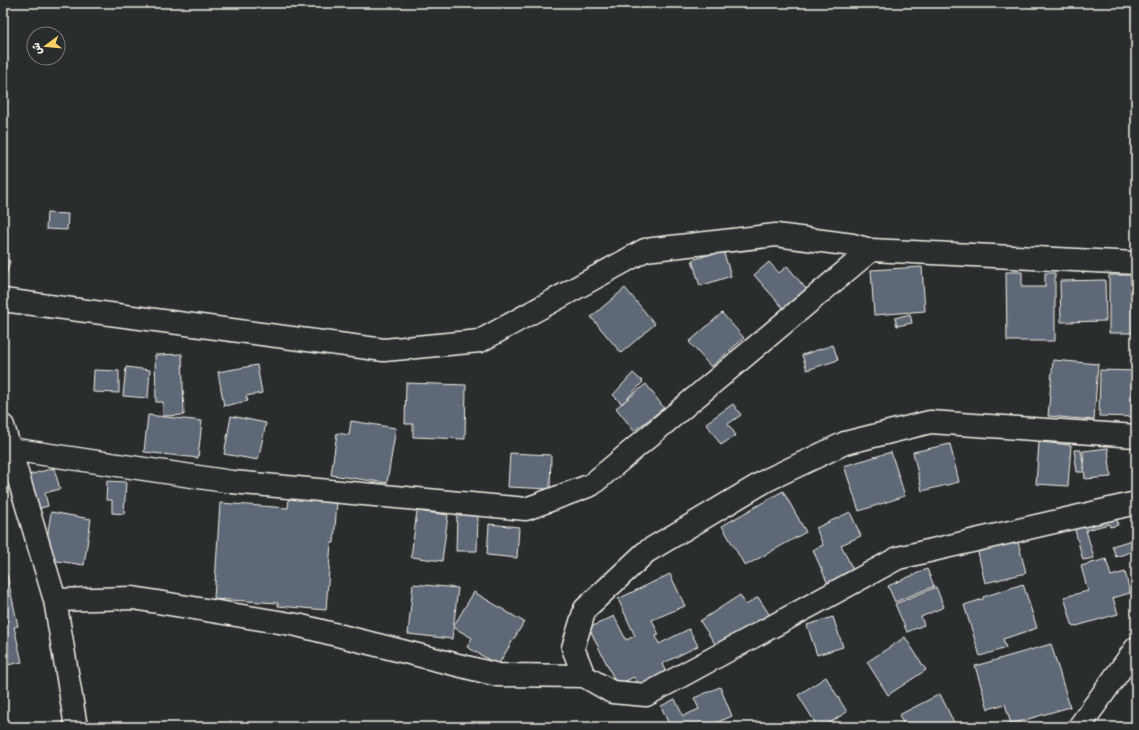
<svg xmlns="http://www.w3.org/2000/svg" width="1139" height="730" viewBox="0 0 1139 730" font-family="Pangolin,'Playpen Sans Arabic',sans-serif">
<rect width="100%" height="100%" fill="#2a2d2e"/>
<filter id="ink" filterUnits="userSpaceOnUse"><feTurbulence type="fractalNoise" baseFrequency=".025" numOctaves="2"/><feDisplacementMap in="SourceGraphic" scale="8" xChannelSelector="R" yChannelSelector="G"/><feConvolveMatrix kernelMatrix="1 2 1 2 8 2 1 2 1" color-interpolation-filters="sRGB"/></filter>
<g filter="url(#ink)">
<path fill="#5f6876" stroke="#f4f1e8" d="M47 213 68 214 67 230 46 229Z
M723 250 731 276 700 286 692 260Z
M3 259 10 261 3 286Z
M769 262 779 273 787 266 807 290 784 309 754 275Z
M922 267 925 311 874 315 871 270Z
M1006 272H1022V287H1045V273H1055V341H1007Z
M1109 275H1136V333H1109Z
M1105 280 1106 321 1061 322 1060 281Z
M625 288 655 324 621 353 591 317Z
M722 313 744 338 711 367 689 342Z
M910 314 912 323 897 326 895 318Z
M833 345 838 360 807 370 802 355Z
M182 354 184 415 163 416V402H156L155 355Z
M1053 360 1098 364 1094 420 1048 416Z
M257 365 262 393 246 396 248 401 224 406 218 372Z
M126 367 150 370 148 398 123 396Z
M94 370 119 371V393L93 392Z
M1100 370 1136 371V417L1099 416Z
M633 373 643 382 622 404 613 395Z
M406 383 466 385 465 439 413 437V424H405Z
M646 384 664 408 634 431 616 408Z
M733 404 741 415 728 424 736 435 721 445 706 423Z
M148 415 202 421 198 458 144 452Z
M231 416 266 423 258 460 224 454Z
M351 421 396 428 387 483 331 475 337 433 349 435Z
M1039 442 1071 445 1068 486 1036 484Z
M950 444 959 482 922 491 913 452Z
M1108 448 1111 477 1085 479 1083 451Z
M1074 450H1081L1084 472H1077Z
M891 452 905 496 859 511 844 466Z
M510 453 551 455 550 489 508 487Z
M54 468 60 489 45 493 48 506 34 510 25 476Z
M107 481 126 482 124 514 112 513V500H106Z
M783 491 806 532 745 566 722 526Z
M289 496 337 500 334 543H331L326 610 278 606V603L214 599 220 503 288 508Z
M1114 508 1118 525 1110 527 1109 524 1086 530 1094 558 1083 560 1072 519Z
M417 511 448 515 442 561 411 557Z
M51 512 91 519 84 565 44 559Z
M850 512 861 536 841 545 854 572 828 584 813 550 823 545 816 528Z
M457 514 478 515 477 551H456Z
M489 524 519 527 517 558 487 555Z
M1017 538 1026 573 985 583 977 548Z
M1135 539 1136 550 1116 557 1112 546Z
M1106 559 1111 576 1125 572 1130 593 1113 598 1118 614 1073 627 1064 597 1088 591 1081 566Z
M927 569 934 586 895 602 888 586Z
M670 574 685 606 652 620 659 635 656 636 659 644 689 629 698 646 662 664 667 674 640 688 634 677 617 685 589 628 614 616 626 640 635 636 618 599Z
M7 575 18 626 14 627 22 662 3 666V576Z
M413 584 458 588 452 639 408 634Z
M1023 584 1037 628 1003 639 1006 648 980 656 964 605 983 599V597Z
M936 587 944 607 921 617 924 625 907 632 895 604Z
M474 592 524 622 498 665 467 647 472 638 453 627Z
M740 595 746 605 758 597 771 617 719 650 700 621Z
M833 617 843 647 817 655 807 625Z
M905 637 926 670 888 695 867 662Z
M1051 644 1070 707 1011 724 1005 704 988 709 975 666Z
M826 677 847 712 823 727H818L798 695Z
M720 687 732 716 707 727H670L661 706 675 699 683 716 699 709 694 698Z
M940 694 956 727H905L899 715Z"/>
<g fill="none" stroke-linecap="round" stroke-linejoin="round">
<defs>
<path id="minor" d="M871 250 1136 263
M3 300 384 350 480 341 645 250 776 235 853 245 871 250 591 485 526 509 232 482 10 449
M3 426 55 600 76 727
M1136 436 930 422 845 443 767 480 646 552 585 609 573 648 584 676 612 692 646 695 898 558 1136 503
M55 600 133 598 297 625 498 675 584 676
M1079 727 1136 648"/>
</defs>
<use href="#minor" stroke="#f4f1e8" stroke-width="25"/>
<use href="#minor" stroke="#2a2d2e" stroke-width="22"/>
</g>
</g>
<rect width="1139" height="730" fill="none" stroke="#2a2d2e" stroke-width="16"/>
<rect x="8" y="8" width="1123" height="714" fill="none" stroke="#f4f1e8" stroke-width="1.5" filter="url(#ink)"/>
<g transform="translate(46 46) rotate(254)"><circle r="19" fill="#2a2d2e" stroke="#7b7b78"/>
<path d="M0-3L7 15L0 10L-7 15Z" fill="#ffd166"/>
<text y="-6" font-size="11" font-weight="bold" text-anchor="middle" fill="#f4f1e8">ش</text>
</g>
</svg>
